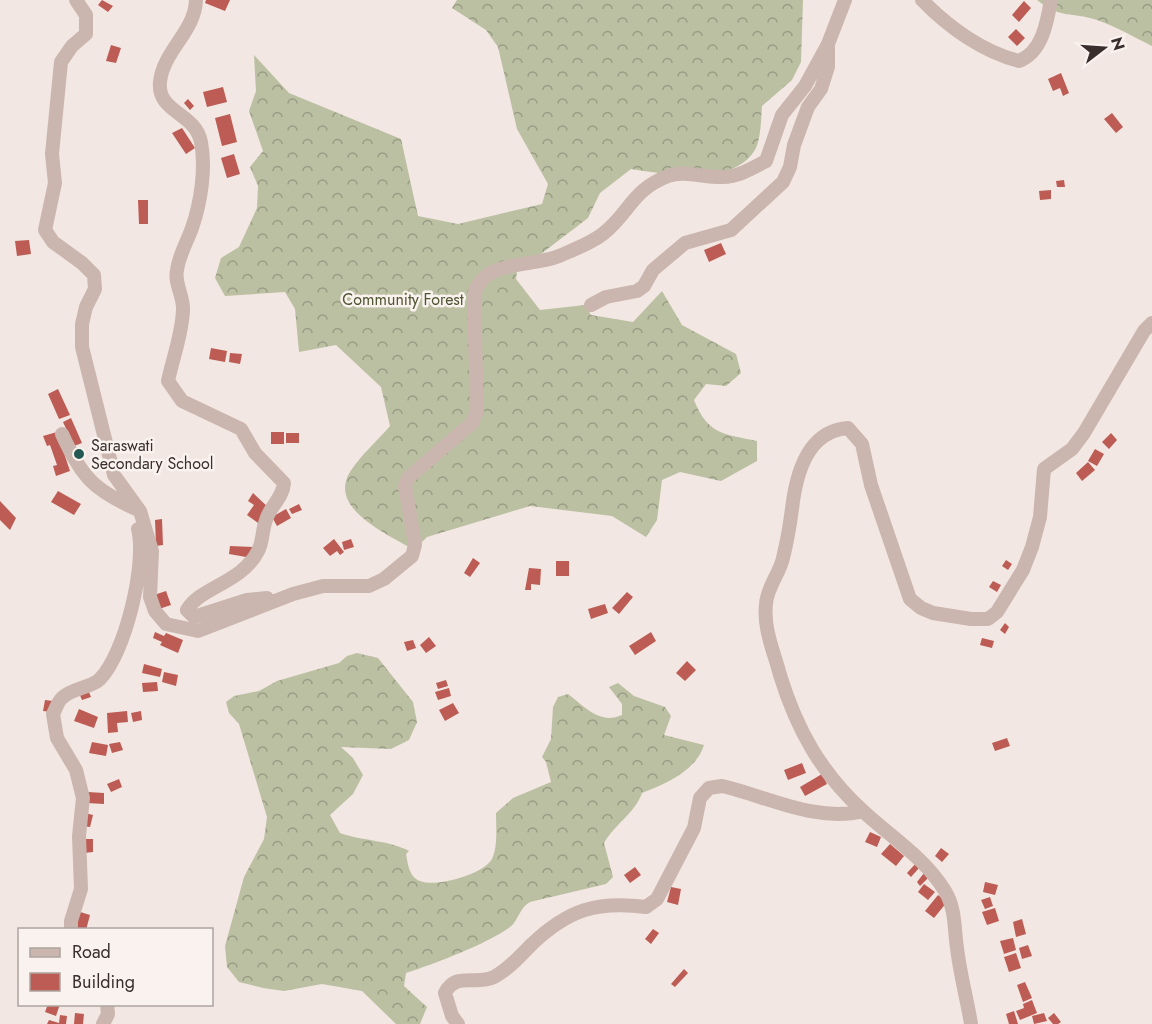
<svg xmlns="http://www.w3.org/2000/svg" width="1152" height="1024" viewBox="0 0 1152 1024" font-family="Jost,sans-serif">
<defs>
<pattern id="forest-crowns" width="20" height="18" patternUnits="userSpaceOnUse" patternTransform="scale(1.5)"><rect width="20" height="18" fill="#bbc0a2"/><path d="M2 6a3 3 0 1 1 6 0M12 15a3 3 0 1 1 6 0" fill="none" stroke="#999c84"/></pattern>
</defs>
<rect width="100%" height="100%" fill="#f2e7e2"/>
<path fill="url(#forest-crowns)" d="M457 0H803L801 62 792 80 762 106C761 118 761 137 756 148 736 187 665 174 631 169L600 193 588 218 537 257 518 263 516 279 540 310 585 305 591 315 633 322 662 291 682 325 736 354 741 373 726 386 706 384 694 400C708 435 724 434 757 441V461L721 481 680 472 662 480 657 520 646 537 612 516 530 506 427 537 414 550C390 535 327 509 350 472 360 456 377 441 390 426L381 387 336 345 299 352 295 309 285 292 225 296 215 278 221 258 239 247 257 208 258 186 250 167 263 151 249 111 256 91 254 55 289 93 401 139 418 216 458 224 542 204 548 184 517 129 498 47 486 30 452 8Z
M1037 0H1152V46C1134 37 1117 27 1097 20 1070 11 1063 20 1037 0Z
M357 653 378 658 413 702 417 722 409 740 391 749 341 747 353 758 363 775 353 794 330 815 340 833C362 841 389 840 409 851L406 854C408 864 409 877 420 881 436 888 484 874 492 859 498 847 496 826 496 813L513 798 551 782 546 762 542 757 551 739 553 707 558 697 568 694C585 707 600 725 622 715V704L609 687 618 683 634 696 665 707 671 716 664 735 704 745C696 771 665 784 642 793 635 813 615 824 604 843L613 877 606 884 530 902C519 908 519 920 510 927 487 944 434 964 406 973L404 986 427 1007 420 1024H396L362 991 322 984 284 991 263 988 239 982 227 967 225 946 244 877 264 839 267 817 239 724 229 713 226 702 234 696 259 691 277 681 339 663 347 656Z"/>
<path fill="#bd5c54" d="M102 0 113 6 108 12 98 5Z
M206 0H230L225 11 205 3Z
M1024 1 1031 8 1019 22 1012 15Z
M1016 29 1025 38 1017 46 1008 37Z
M111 45 121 48 116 63 106 61Z
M1061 73 1069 93 1063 96 1060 88 1053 91 1048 79Z
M223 87 227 102 207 107 203 92Z
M188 99 194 106 190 110 184 103Z
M1112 113 1123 127 1116 133 1104 119Z
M230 114 237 142 222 146 215 118Z
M182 128 195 148 186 154 172 133Z
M234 154 240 174 227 178 221 158Z
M1064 180 1065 187H1057L1056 181Z
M1051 190V199L1040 200 1039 191Z
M138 200H148V224H139Z
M29 240 31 254 17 256 15 241Z
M721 243 726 254 709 262 704 250Z
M211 348 227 351 225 362 209 359Z
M230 353 242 354 240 364 229 362Z
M58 389 70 415 59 419 48 394Z
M71 418 82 443 74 446 63 422Z
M57 432 70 471 56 476 53 466 57 465 50 445 47 446 43 436Z
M271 432H284V444H271Z
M286 433H299V443H286Z
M1111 433 1117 440 1109 449 1102 442Z
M1095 449 1104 454 1097 466 1088 461Z
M1088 462 1095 470 1082 481 1076 473Z
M58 491 81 504 74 515 51 502Z
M253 493 269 508 258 523 247 515 254 505 248 501Z
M0 501 16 518 10 530 0 520Z
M299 504 302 510 292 514 289 509Z
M286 509 291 518 277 526 272 517Z
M162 519 163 545 156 546 155 520Z
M334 539 344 552 340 555 337 551 330 556 323 548Z
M351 539 354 547 344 550 342 542Z
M230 546 253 547 252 558 229 554Z
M473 558 480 563 470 577 464 573Z
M1006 560 1012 564 1008 570 1002 566Z
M556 561H569V576H556Z
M529 568 541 569 540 585 531 584V590H525Z
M993 581 1001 585 997 592 989 587Z
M166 591 171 605 159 609 154 595Z
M627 592 633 597 619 614 612 608Z
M605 604 608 613 591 619 588 609Z
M1005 623 1009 627 1005 634 1000 630Z
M155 632 164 636 166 633 183 640 178 653 160 645 162 642 153 638Z
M651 632 656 641 635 655 629 646Z
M429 637 436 646 426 653 420 645Z
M982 638 994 641 992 648 980 645Z
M413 640 416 648 407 651 404 642Z
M687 661 696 670 685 681 676 673Z
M144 664 162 669 160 677 142 673Z
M164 672 178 675 176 686 162 682Z
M446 680 448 686 438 689 436 683Z
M157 682 158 691 143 692 142 683Z
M449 688 451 696 438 700 435 692Z
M88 690 91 697 82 700 79 693Z
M45 700 53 701 51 712 43 711Z
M453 703 459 713 445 721 439 710Z
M79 709 98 717 94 728 74 721Z
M127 711 128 722 117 723 118 732 108 733 107 713Z
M141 711 142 720 133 722 131 713Z
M1007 738 1010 746 995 751 992 743Z
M92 742 108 745 106 756 89 753Z
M120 742 123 750 112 753 109 744Z
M802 763 806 773 788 780 784 770Z
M822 774 827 784 805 796 800 787Z
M119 779 122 787 111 792 107 784Z
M88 792 104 793V804L87 803Z
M85 813 93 815 90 827 82 826Z
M870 832 881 837 877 847 865 842Z
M84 839H93V852L84 853Z
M890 844 904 856 896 866 881 854Z
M941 848 949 854 942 862 935 856Z
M917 862 931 875 920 886 917 882 924 873 919 868 911 877 907 873Z
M635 867 641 875 630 883 624 875Z
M985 882 998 885 995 895 983 892Z
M924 884 935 892 928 900 918 892Z
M671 887 681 889 678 905 667 902Z
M938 895 947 902 934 918 925 911Z
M990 897 993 906 985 909 981 900Z
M995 908 999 921 987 925 982 912Z
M77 911 90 915 86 930 72 927Z
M1022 919 1026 934 1016 937 1013 922Z
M653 929 659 933 651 944 645 939Z
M1013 938 1016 950 1004 954 1000 941Z
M1028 945 1032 956 1022 959 1019 948Z
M1016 953 1021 968 1009 972 1004 957Z
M684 969 688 973 675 987 671 984Z
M1025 982 1032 998 1023 1002 1017 985Z
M1032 1000 1037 1013 1020 1020 1016 1011 1024 1008 1023 1004Z
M48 1004H60L56 1016 45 1012Z
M1014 1011 1018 1024H1009L1006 1014Z
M75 1013 84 1014 83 1024H74Z
M1044 1013 1047 1021 1034 1024 1032 1016Z
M1054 1013 1061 1022 1058 1024H1053L1048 1018Z
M60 1015 67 1016 66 1024H47L49 1020 59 1023Z"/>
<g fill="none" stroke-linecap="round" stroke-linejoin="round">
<path stroke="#cab6ae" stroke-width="14" d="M76 0 86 15V34L72 46 61 62 52 154 55 183 45 230 53 242 82 263 94 275 95 289 86 307 82 324V347L114 475 140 511 152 551 150 597 155 611 166 624 198 631 293 594 323 586H369L384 579 412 556 415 545 405 486 408 478 472 423 477 411 474 296C481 259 530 268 559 256 573 250 592 243 604 233 630 212 632 190 668 176 684 170 706 178 723 177 738 177 753 168 766 161L782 115 805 86 828 44 845 0
M196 0C195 32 163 51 160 82 157 113 195 112 201 142 206 168 201 202 192 228 187 242 179 255 177 270 174 283 184 297 183 310 182 335 173 357 168 381L182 401 241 429 255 453 284 483C283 498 270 506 266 520 262 530 263 542 258 551 242 583 200 587 187 610L194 617 247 600 267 598
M922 0C948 27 983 52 1019 61 1042 52 1047 23 1051 0
M591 305 606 297 637 291 644 286 653 270 685 243 731 230 783 182 790 167 794 145 808 107 821 89 828 67V47
M62 434C82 478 94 490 138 510
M71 930V921L81 889 79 836 83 798 76 770 57 738 53 714C56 709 58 701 62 698 72 688 91 688 100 679 125 654 147 563 138 529
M103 1024 108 1014 107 1004
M458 1024 452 1016 445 993C456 971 476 986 494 977 509 969 520 956 532 944 569 909 597 901 646 907L657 899 694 828 700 798 709 788 722 786C766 796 817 823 863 811
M971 1024C967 999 960 974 957 948 954 929 956 909 945 891 926 859 891 837 864 812 821 773 797 730 780 675 774 652 763 628 766 604 767 587 780 573 783 558 787 542 790 524 792 509 796 474 807 431 848 428L862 444 871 485 910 599 921 608 933 613 971 619H988L997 612 1023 570 1032 547 1040 517 1044 469 1072 449 1084 433 1144 331 1152 323"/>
</g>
<circle fill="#245852" stroke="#faf2ee" stroke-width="2" cx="79" cy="454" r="6"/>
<g text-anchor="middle" stroke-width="5" stroke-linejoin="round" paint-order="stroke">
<g font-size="16" fill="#4e5531" stroke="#faf2ee">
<text x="403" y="305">Community Forest</text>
</g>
<g font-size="16" fill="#392e2c" stroke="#faf2ee" text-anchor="start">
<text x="91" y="451">Saraswati<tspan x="91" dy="18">Secondary School</tspan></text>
</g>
</g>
<rect x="18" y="928" width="195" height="78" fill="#faf2ee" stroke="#ada4a0" stroke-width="1.5"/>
<rect x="30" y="948" width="30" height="9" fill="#cab6ae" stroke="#ada4a0" stroke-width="1.5"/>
<text x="72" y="958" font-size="18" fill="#392e2c">Road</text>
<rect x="30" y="973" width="30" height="18" fill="#bd5c54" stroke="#ada4a0" stroke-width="1.5"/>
<text x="72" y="988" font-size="18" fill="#392e2c">Building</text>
<g transform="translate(1104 48) rotate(73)" stroke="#faf2ee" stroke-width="4.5" paint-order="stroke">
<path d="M0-4.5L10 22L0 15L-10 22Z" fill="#392e2c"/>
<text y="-9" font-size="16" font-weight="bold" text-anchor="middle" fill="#392e2c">N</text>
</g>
</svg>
